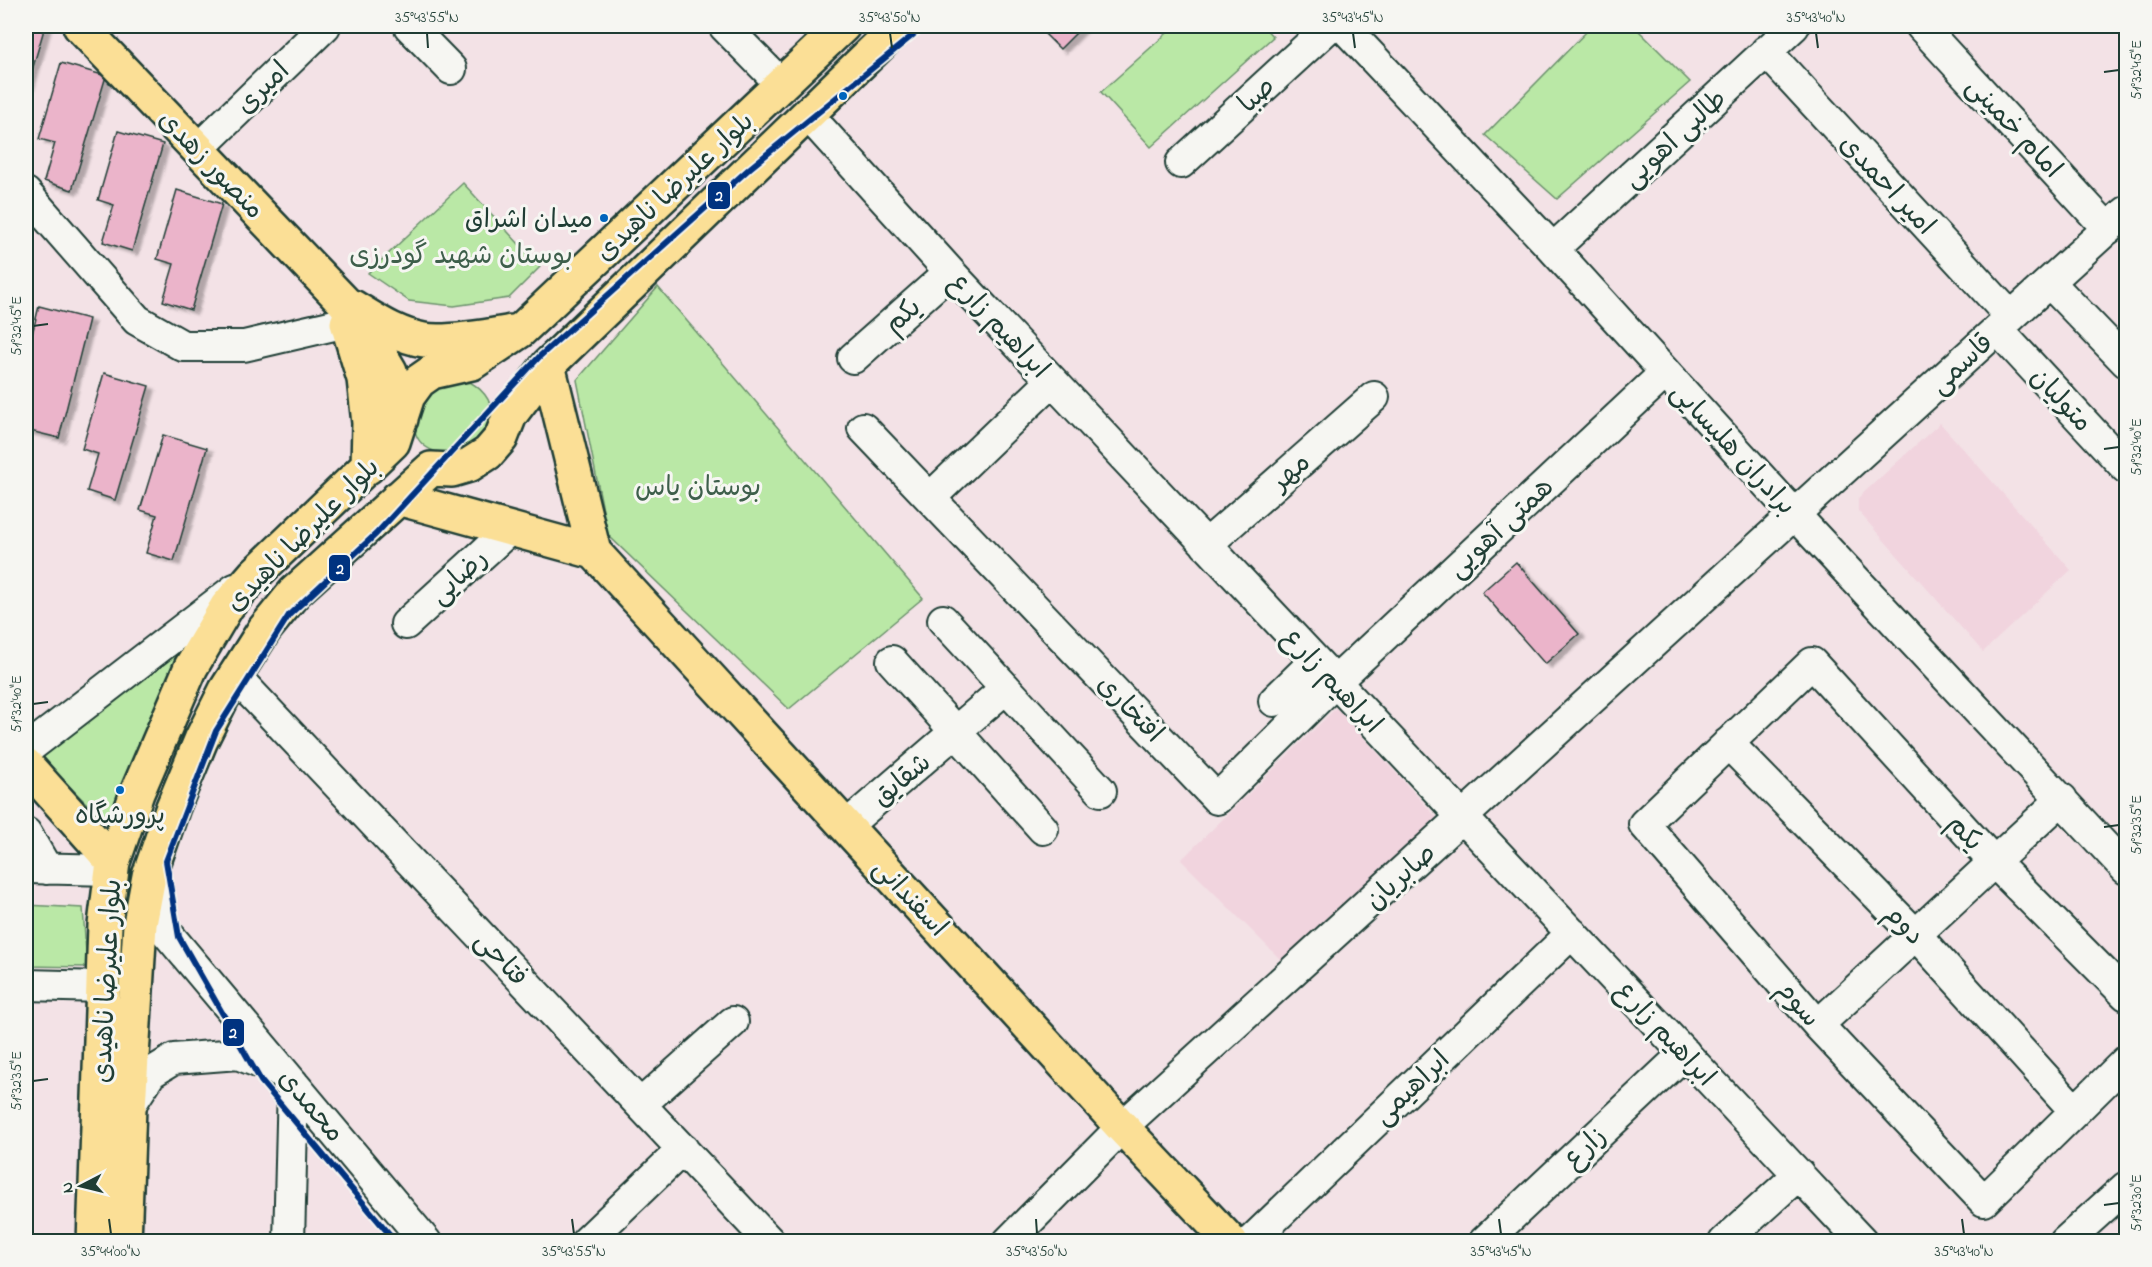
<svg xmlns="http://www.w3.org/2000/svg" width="2152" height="1267" viewBox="0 0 2152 1267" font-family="'Indie Flower','Playpen Sans Arabic',sans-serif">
<defs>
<filter id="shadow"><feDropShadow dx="6" dy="4" stdDeviation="1.5" flood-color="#0004"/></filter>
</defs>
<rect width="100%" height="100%" fill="#f3e2e6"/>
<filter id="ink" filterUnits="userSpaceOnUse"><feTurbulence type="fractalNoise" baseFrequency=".0167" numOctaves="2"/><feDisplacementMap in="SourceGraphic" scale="12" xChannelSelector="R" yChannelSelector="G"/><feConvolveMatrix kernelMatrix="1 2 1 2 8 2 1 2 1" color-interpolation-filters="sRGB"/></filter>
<g filter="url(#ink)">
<path fill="#f1d4de" d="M1940 423 2071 570 1983 652 1858 511V498Z
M1336 708 1440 821 1286 965 1181 860Z"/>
<path fill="#bae8a6" stroke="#6c926d" stroke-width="1.5" d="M1175 26H1263L1273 37 1151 147 1101 92Z
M1592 26H1634L1690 82 1557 199 1485 135Z
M463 183 540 267 509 298 454 306 409 301 368 273Z
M658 287 923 598 789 709 608 535 577 380Z
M462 378C480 386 494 399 492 421 491 424 492 427 490 430 486 438 469 449 462 456 442 454 416 452 414 425 413 414 422 398 425 388Z
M189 642 110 827 43 760 39 751Z
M26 905 83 908 87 967 26 966Z"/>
<path fill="#ebb4ca" stroke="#1f3d34" stroke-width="1.5" filter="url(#shadow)" d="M26 26H45L26 91Z
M1037 26H1083L1060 49Z
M61 63 106 76 72 190 44 181 55 143 39 139Z
M118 131 163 144 132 251 103 242 114 205 98 200Z
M177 190 222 204 191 310 163 301 174 264 157 259Z
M39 306 89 319 59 438 26 430V359Z
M104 373 149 386 115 500 87 491 98 454 82 449Z
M163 435 207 448 174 561 146 553 157 515 140 510Z
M1516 562 1579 634 1545 664 1482 592Z"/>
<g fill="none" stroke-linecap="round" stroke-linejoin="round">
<defs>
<path id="minor" d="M409 26 451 69
M724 26 782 85
M1343 26 1553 249 1795 515 2126 869
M1921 26 2108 229
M1766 51 2011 317
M807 114 950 272 1862 1242
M198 149 325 26
M1181 163 1330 26
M26 193 137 320 183 346H244L347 322
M1553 249 1794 26
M2049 282 2126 362
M1998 330 2126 468
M853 358 950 272
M863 428 1217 799 1335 682 1665 373
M930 498 1052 381
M1206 545 1374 397
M943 620 1101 791
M406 624 510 529
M892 661 1043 829
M234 675 770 1242
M1274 701 1315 661
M1728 743 1916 935 2075 1111
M26 750 235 589
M846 826 1006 688
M26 833 47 869
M26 868 112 870
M149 876 162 927 426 1242
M26 985 103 987
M2126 995 1994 862 1812 663 1644 824 1818 1025 1984 1201 2126 1061
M1818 1025 2062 799
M641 1104 733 1022
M129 1107 151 1073 174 1059 238 1054 282 1072
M289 1242 293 1083
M586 1242 683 1149
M1008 1242 1122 1127 2126 212
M1250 1242 1572 933
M1484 1242 1685 1053
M1724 1242 1799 1174
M2065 1242 2126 1187"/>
<path id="major" d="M80 26 344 302 371 339 390 371 401 419
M353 307C376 321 398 336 424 340 447 344 489 336 512 332
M347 323 364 379 369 423 368 467
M548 365 594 552 1122 1127 1231 1242
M398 498 594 552
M26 765 113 862
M94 1242 105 925 113 862 137 793 191 667 227 606 254 575 393 442 408 396 419 381 432 372 472 363 520 331 843 26
M124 1242 129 1107 140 924 149 876 173 807 201 740 226 690 264 630 295 592 431 469 452 470 469 465 488 453 501 438 510 415 548 365 899 26"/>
</defs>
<use href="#minor" stroke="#1f3d34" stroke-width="34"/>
<use href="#major" stroke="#1f3d34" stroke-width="38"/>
<use href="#minor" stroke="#f6f6f2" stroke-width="30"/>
<use href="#major" stroke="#fbdf96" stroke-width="33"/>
<defs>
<path id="metro-1" d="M396 1242 261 1081 179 937 166 861 216 731 289 615 376 534 540 356 750 168 924 26"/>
</defs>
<use href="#metro-1" stroke="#f6f6f2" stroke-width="10"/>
<use href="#metro-1" stroke="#003380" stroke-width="6"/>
</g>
</g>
<path fill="none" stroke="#1f3d34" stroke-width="2" d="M427 33 428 48M890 33 892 48M1353 33 1355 48M1816 33 1818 48M2104 72 2119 70M33 326 48 324M2104 449 2119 447M33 704 48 702M2104 827 2119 825M33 1081 48 1079M2104 1205 2119 1203M109 1219 111 1234M572 1219 574 1234M1036 1219 1037 1234M1499 1219 1501 1234M1962 1219 1964 1234"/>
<g fill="#0065bd" stroke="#f6f6f2" stroke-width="2">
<circle cx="843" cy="96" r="5"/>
<circle cx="604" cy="218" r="5"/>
<circle cx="120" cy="790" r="5"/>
</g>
<g text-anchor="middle" stroke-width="6" stroke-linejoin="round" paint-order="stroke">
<g font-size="26" fill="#1f3d34" stroke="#f6f6f2" text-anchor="end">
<text x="593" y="227">میدان اشراق</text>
<text x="120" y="823" text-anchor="middle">پرورشگاه</text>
</g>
<g font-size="27" fill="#1f3d34" stroke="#f6f6f2">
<text transform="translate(262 87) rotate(-44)" y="9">امیری</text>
<text transform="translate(1256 94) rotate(-43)" y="9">صبا</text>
<text transform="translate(2015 127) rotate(47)" y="9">امام خمینی</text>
<text transform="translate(1674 138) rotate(-43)" y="9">طالبی اهویی</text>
<text transform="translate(212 164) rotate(46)" y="9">منصور زهدی</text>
<text transform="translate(1888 184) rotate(47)" y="9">امیر احمدی</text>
<text transform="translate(674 186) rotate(-43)" y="9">بلوار علیرضا ناهیدی</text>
<text transform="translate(902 315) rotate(-41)" y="9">یکم</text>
<text transform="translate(1000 325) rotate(47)" y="9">ابراهیم زارع</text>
<text transform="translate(1961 363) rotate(-43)" y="9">قاسمی</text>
<text transform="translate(2062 399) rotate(47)" y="9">متولیان</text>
<text transform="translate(1734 448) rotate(47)" y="9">برادران هلیسایی</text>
<text transform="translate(1290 471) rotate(-42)" y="9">مهر</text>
<text transform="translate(1500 527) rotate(-43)" y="9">همتی آهویی</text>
<text transform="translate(302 534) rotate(-45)" y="9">بلوار علیرضا ناهیدی</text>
<text transform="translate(458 576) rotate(-43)" y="9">رضایی</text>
<text transform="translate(1333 680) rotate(47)" y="9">ابراهیم زارع</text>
<text transform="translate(1131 708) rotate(46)" y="9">افتخاری</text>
<text transform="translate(901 779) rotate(-40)" y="9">شقایق</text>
<text transform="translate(1966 832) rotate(48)" y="9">یکم</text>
<text transform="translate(1400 876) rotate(-42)" y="9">صابریان</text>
<text transform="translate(911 897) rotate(47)" y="9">اسفندانی</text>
<text transform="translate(1905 924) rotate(46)" y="9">دوم</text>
<text transform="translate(502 958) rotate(47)" y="9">فتاحی</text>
<text transform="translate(106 981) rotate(-87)" y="9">بلوار علیرضا ناهیدی</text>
<text transform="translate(1799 1003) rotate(49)" y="9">سوم</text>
<text transform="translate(1666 1033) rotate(47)" y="9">ابراهیم زارع</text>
<text transform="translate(1411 1087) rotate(-44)" y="9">ابراهیمی</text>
<text transform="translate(312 1105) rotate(50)" y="9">محمدی</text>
<text transform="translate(1584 1147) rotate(-43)" y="9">زارع</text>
</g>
<g font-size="27" fill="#3e5f4b" stroke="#f6f6f2">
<text x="461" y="263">بوستان شهید گودرزی</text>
<text x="698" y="495">بوستان یاس</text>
</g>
</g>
<g stroke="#f6f6f2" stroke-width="2">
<rect x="707" y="181" width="24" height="29" rx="6" fill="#003380"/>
<rect x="328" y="554" width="23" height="28" rx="6" fill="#003380"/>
<rect x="222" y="1018" width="23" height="29" rx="6" fill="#003380"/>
</g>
<g font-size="16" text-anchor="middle" font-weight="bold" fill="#fff">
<text x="719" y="201">2</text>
<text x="340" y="574">2</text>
<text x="233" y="1038">2</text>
</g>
<rect width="2152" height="1267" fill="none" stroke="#f6f6f2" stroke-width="66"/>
<g transform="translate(81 1186) rotate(263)" stroke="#f6f6f2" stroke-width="4.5" paint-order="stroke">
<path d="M0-4.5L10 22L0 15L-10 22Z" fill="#1f3d34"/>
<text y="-9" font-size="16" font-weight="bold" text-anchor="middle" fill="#1f3d34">N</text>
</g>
<rect x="33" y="33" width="2086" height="1201" fill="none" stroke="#1f3d34" stroke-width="2"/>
<g font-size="15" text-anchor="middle" fill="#1f3d34">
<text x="427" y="22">35°43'55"N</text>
<text x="890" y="22">35°43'50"N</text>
<text x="1353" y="22">35°43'45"N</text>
<text x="1816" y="22">35°43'40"N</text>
<text transform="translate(2136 70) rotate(-90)" y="5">51°32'45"E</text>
<text transform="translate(16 326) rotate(-90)" y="5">51°32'45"E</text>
<text transform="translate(2136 447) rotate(-90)" y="5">51°32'40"E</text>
<text transform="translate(16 704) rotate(-90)" y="5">51°32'40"E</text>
<text transform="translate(2136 825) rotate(-90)" y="5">51°32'35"E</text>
<text transform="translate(16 1081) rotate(-90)" y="5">51°32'35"E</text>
<text transform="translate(2136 1203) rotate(-90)" y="5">51°32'30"E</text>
<text x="111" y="1256">35°44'00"N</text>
<text x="574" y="1256">35°43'55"N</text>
<text x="1037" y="1256">35°43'50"N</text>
<text x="1501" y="1256">35°43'45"N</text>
<text x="1964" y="1256">35°43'40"N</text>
</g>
</svg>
